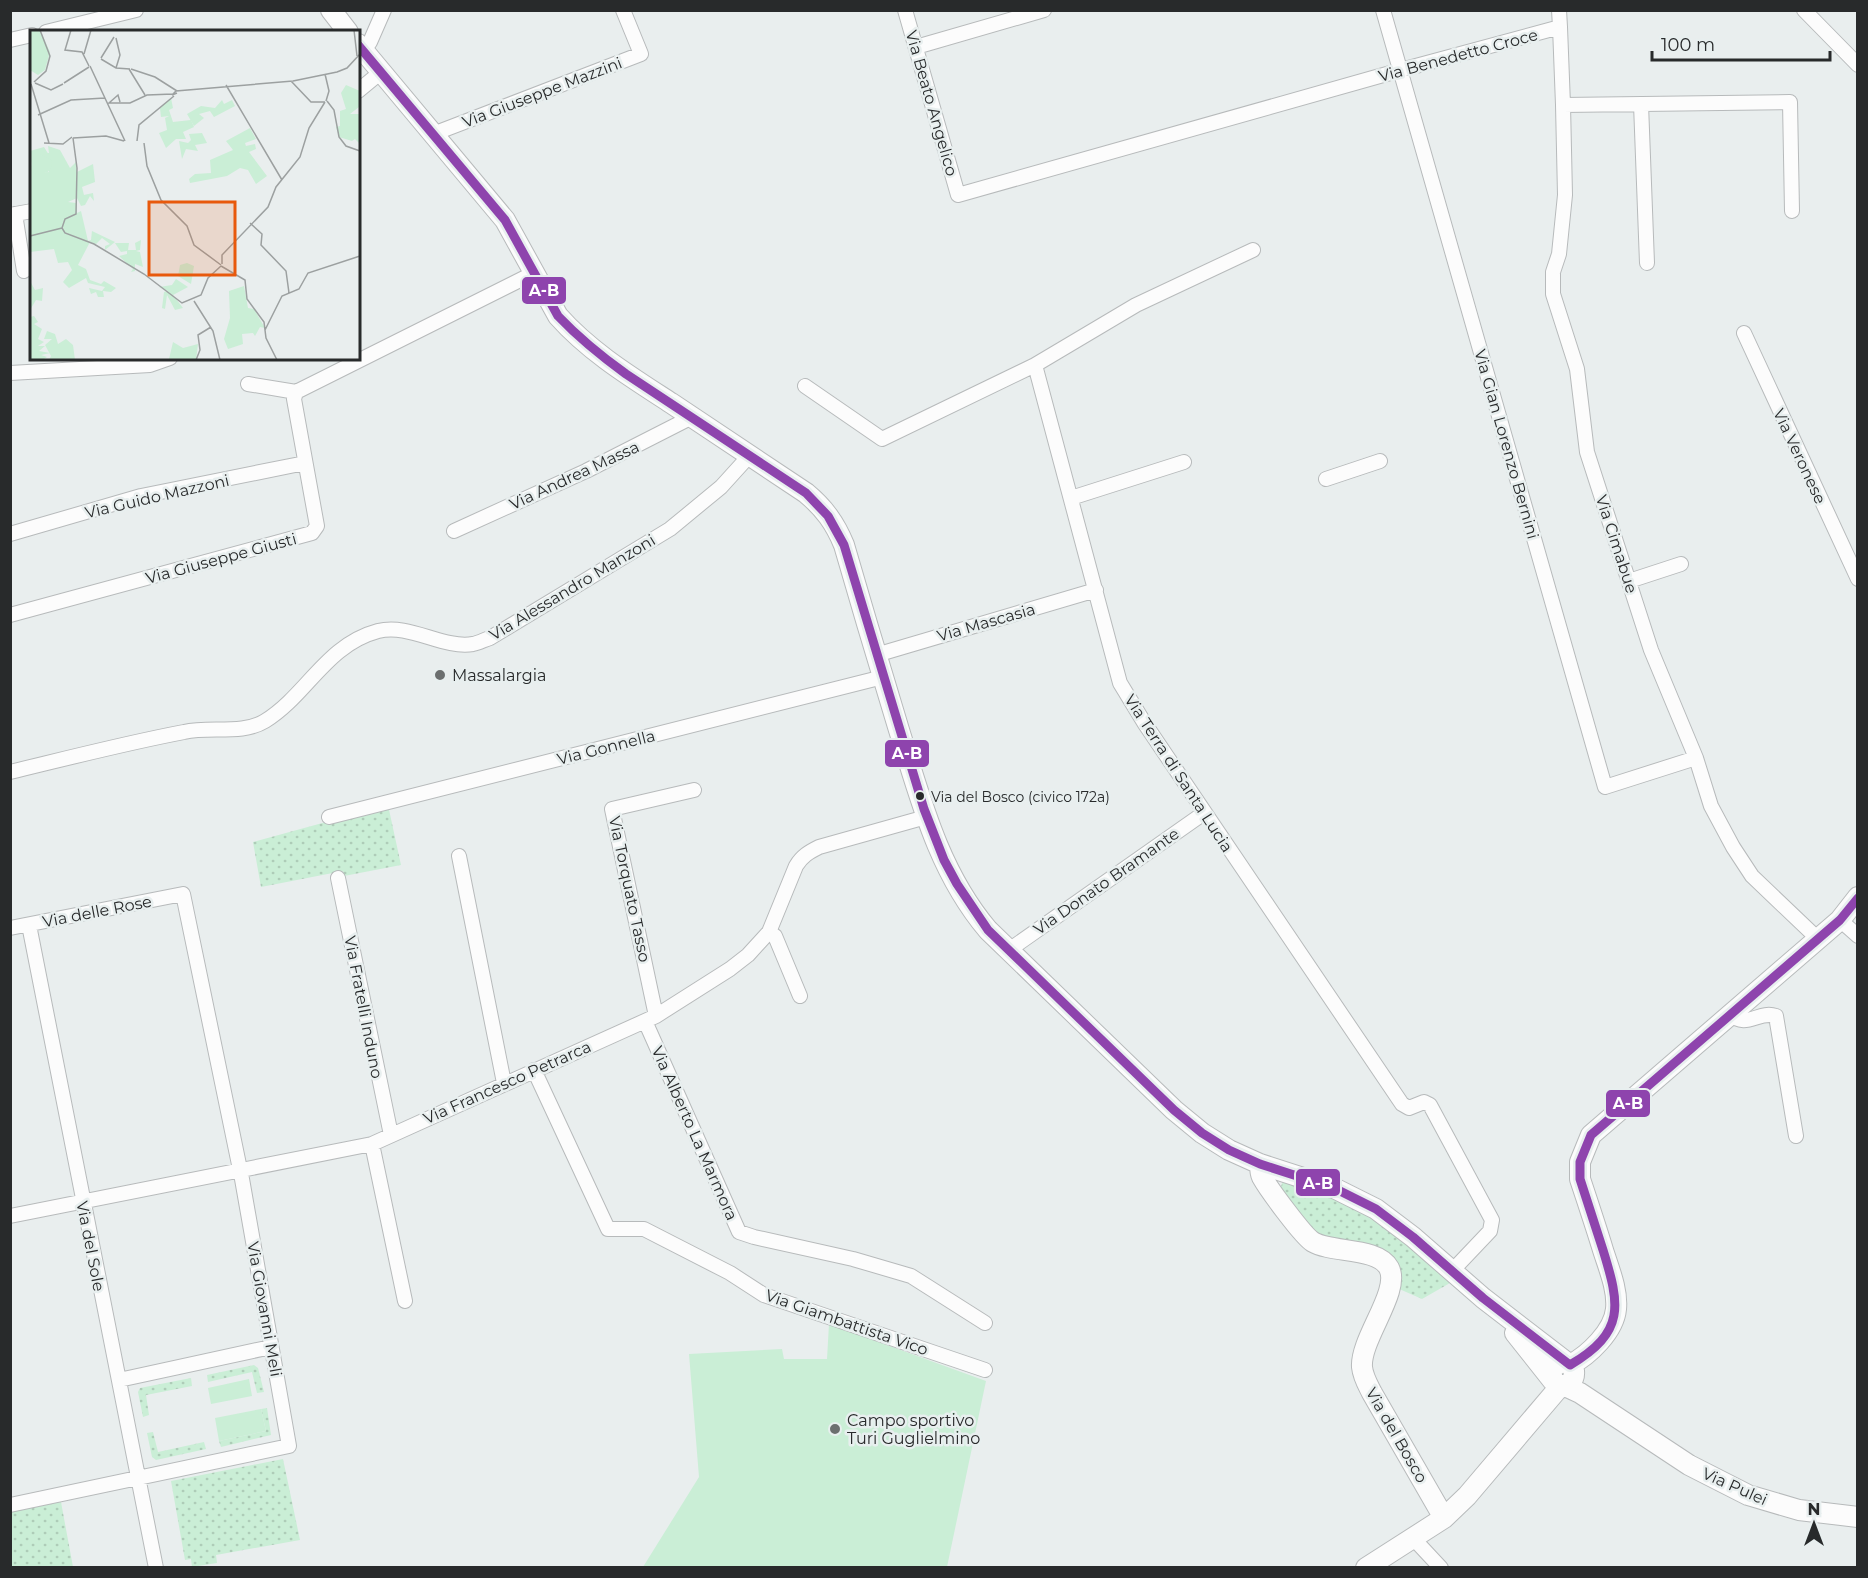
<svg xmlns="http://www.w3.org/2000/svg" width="1868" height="1578" viewBox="0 0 1868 1578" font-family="Montserrat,sans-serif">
<defs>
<pattern id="grass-dots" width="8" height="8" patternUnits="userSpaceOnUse" patternTransform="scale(1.5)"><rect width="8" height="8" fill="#caeed6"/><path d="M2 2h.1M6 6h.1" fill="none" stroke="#aeccb8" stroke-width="1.8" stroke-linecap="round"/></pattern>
</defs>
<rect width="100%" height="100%" fill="#e9eeee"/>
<path fill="url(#grass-dots)" d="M388 805 401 865 344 876 343 871 261 887 253 842Z
M1283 1181H1288C1312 1190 1338 1198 1361 1210 1394 1229 1422 1257 1450 1283L1422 1299 1397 1288 1398 1274 1313 1232 1280 1189Z
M254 1365 258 1368 264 1392 257 1393 252 1372 208 1382 207 1375Z
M191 1378 192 1386 146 1395 149 1415 143 1417 138 1392 140 1388Z
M267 1408 271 1435 221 1447 219 1441 266 1431 261 1409Z
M153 1432 158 1452 204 1442 206 1449 156 1460 152 1457 147 1433Z
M283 1459 300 1540 216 1555 217 1563 192 1567 191 1559 185 1560 171 1481Z
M61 1502 73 1567 11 1568V1511Z"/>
<path fill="#caeed6" d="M829 1324 986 1381 947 1567H643L699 1477 689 1354 782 1349 784 1359H827Z
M249 1379 252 1396 211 1404 208 1388Z
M261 1409 266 1431 219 1441 215 1418Z"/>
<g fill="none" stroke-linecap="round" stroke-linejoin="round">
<defs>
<path id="street" d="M905 10 958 195 1401 70 1560 27 1563 105 1790 102 1792 211
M1383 10 1605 787 1696 758
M1559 10 1560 27
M1804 10 1858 65
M46 32 136 10
M10 40 32 35
M916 47 1044 10
M364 50 370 42 384 10
M358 91 381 72
M1641 104 1647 263
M1563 105 1565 195 1559 254 1553 272V294L1577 369 1587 452 1651 650 1696 758 1711 806 1733 847 1752 876 1817 938
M433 134 641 54 623 10
M15 214 24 271
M10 215 32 211
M1744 333 1858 579
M1035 365 1136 305 1253 250
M10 373 150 365 170 358
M248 384 296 392
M805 386 882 439 1035 365 1120 683 1145 724 1402 1104 1409 1108 1424 1102 1430 1105 1492 1220 1490 1231 1452 1271
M1326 479 1380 461
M1071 498 1184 462
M454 531 586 471 692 417
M10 534 141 496 305 463
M1629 581 1681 564
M10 615 312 533 317 526 294 399 296 392 534 273
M876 655 1096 590
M10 772C68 758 126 743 184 732 210 726 242 735 265 721 307 695 326 645 378 631 410 623 442 649 473 644 478 643 484 640 490 638L670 529 721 487 750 455
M329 817 883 677
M459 856 504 1083
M338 878 391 1135
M1840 920 1858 936
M29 925 156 1568
M10 928 183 894 242 1179 289 1446 10 1505
M769 932 775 936 800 996
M1009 950 1204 813
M1730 1014C1747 1030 1758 1010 1776 1016L1796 1136
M656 1016 612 809 694 790
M645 1021 739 1232 754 1237 853 1259 911 1276 985 1323
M534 1070 608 1229H644L730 1273 764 1295 985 1370
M372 1144 405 1301
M10 1216 372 1144 656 1016 730 969 748 955 769 932 796 866C802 856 809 852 819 847L926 817
M119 1380 271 1347
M1413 1538 1441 1568"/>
<path id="secondary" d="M331 10 348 32
M358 44 505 220 558 316C590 352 631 377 671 403 716 433 761 463 806 493 824 508 835 523 844 545 862 607 880 668 899 730 921 801 939 872 988 930L1174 1110 1202 1133 1229 1150 1260 1164 1334 1188 1376 1209 1413 1237 1483 1298 1570 1365 1574 1371C1575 1380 1569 1386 1559 1385L1553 1381 1551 1370 1560 1362 1567 1363
M1260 1164C1260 1168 1260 1173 1262 1177 1268 1188 1303 1236 1313 1242 1332 1253 1378 1247 1389 1268 1401 1291 1360 1339 1362 1367 1363 1377 1368 1385 1372 1393L1444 1518
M1515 1333 1553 1381
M1570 1365C1589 1355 1614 1331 1616 1309 1618 1290 1609 1269 1603 1250 1596 1227 1588 1203 1580 1179V1162L1591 1135 1840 920 1858 897
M1565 1386 1580 1393 1689 1465 1748 1495 1799 1510 1858 1517
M1366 1568 1444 1518 1467 1496 1557 1390 1563 1386"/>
</defs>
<use href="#street" stroke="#b7babb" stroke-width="16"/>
<use href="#secondary" stroke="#b7babb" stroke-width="22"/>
<use href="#street" stroke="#fcfcfc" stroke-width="14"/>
<use href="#secondary" stroke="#fcfcfc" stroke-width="20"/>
<defs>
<path id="bus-1" d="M358 45 505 220 558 316C579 338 601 356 626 374L806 493 828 516 844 545 924 809 944 860 957 884 988 930 1174 1110 1202 1133 1229 1150 1260 1164 1334 1188 1376 1209 1413 1237 1483 1298 1570 1365C1626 1332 1620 1305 1603 1250 1595 1226 1588 1203 1580 1179V1162L1591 1135 1840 920 1858 898"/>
</defs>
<use href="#bus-1" stroke="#e8efef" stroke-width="14"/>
<use href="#bus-1" stroke="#8e44ad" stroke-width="9"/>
</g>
<g fill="#6c6f6f" stroke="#e8efef" stroke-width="2">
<circle cx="440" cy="675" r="6"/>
<circle cx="835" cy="1429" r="6"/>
</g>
<circle fill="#282a2b" stroke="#e8efef" stroke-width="2" cx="920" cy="796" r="5"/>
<g text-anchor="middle" stroke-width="5" stroke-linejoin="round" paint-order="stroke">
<g font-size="14" fill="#282a2b" stroke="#e8efef" text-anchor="start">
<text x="931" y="802">Via del Bosco (civico 172a)</text>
</g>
<g font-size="16" fill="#282a2b" stroke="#e8efef">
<text transform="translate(1458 55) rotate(-15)" y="6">Via Benedetto Croce</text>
<text transform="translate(542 92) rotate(-21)" y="6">Via Giuseppe Mazzini</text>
<text transform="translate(932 103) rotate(74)" y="6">Via Beato Angelico</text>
<text transform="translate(1507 444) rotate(74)" y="6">Via Gian Lorenzo Bernini</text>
<text transform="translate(1800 456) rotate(65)" y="6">Via Veronese</text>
<text transform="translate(574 475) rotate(-25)" y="6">Via Andrea Massa</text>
<text transform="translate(157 496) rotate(-13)" y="6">Via Guido Mazzoni</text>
<text transform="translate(1617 544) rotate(72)" y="6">Via Cimabue</text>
<text transform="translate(221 558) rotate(-15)" y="6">Via Giuseppe Giusti</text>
<text transform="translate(572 587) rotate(-31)" y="6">Via Alessandro Manzoni</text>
<text transform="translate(986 622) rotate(-16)" y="6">Via Mascasia</text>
<text transform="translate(606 747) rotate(-14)" y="6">Via Gonnella</text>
<text transform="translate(1179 773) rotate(57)" y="6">Via Terra di Santa Lucia</text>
<text transform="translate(1106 881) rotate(-35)" y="6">Via Donato Bramante</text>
<text transform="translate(630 889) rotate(78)" y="6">Via Torquato Tasso</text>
<text transform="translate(97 911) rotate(-11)" y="6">Via delle Rose</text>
<text transform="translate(364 1007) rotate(79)" y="6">Via Fratelli Induno</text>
<text transform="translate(507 1082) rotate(-24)" y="6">Via Francesco Petrarca</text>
<text transform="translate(695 1133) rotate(66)" y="6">Via Alberto La Marmora</text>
<text transform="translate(91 1246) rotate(79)" y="6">Via del Sole</text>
<text transform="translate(265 1309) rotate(80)" y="6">Via Giovanni Meli</text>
<text transform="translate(847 1322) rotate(19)" y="6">Via Giambattista Vico</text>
<text transform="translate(1397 1435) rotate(60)" y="6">Via del Bosco</text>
<text transform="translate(1735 1486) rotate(24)" y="6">Via Pulei</text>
</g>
<g font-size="16" fill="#282a2b" stroke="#e8efef" text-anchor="start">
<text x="452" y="681">Massalargia</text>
<text x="847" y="1426">Campo sportivo<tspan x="847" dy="18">Turi Guglielmino</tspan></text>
</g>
</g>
<g transform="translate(30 30)">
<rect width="330" height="330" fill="#e9eeee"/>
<path d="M316 55 330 61 329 77 320 84H330V114L325 109 322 111 309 107 306 97 310 96V81L316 79 311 63ZM192 70 194 74 202 70 205 76 184 87 180 81 169 84 174 88 164 96 157 84 171 76 185 78ZM172 103 177 113 165 115 168 121 156 119 152 129 149 111 158 113 161 110 159 104ZM18 116 30 120 40 138 46 132 47 142 63 134 65 152 52 157 54 165 63 163 64 171 60 166 55 175 51 176 47 168 38 172 46 173 47 183 51 181 58 211 61 210 62 201 85 212 75 220V216L80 214 72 208 66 214 60 212 48 235 56 239 60 250 71 254 74 251 86 258 81 262 73 261 74 267H68L66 262 61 264 59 258 72 261 75 257 58 253 56 248 39 258 33 252 42 240 38 232 28 233 24 219 0 222V132L5 143 19 142V130L8 124 19 123ZM111 210 110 220 106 221 110 222 113 237 105 234V241L101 242 103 239 89 226 97 224V221L91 222 85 213H99L98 220H106L105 213ZM0 251 5 260 13 258 12 271 6 270 0 280ZM4 286 8 292 4 294 12 299 8 309 14 312 8 316H15L9 321 20 323 11 325 17 327 14 329 0 330V287ZM143 312 153 318 168 314 166 330H133L139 329Z" fill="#caeed6"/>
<path d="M0 0H10L20 22 15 40 8 45 0 40ZM141 68 143 78 139 80 143 92 161 90 164 97 153 102 156 109H146L136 118 129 103 137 100 135 88 139 86 131 87 130 78ZM220 98 226 109 215 113 216 116 225 114 226 119 219 122 237 146 226 154 218 140 210 138 197 146 160 153 159 149 165 144 181 143 180 130 203 120 196 111ZM14 117 19 125 9 124 21 130 22 137 18 142 7 145 2 141 0 121ZM146 249 158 257 143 265 153 278 145 280 137 265 135 279 132 278 134 262 138 261 129 257 142 255ZM17 301 25 304 28 314 36 309 43 315 45 330H19L21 326 15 315 22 309H14Z" fill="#caeed6"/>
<path d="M157 233 164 236 161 254 148 246 150 235ZM214 256 218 278 224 279 235 298 230 297 225 306 223 303 212 304 213 314 198 319 194 309 200 288 199 261Z" fill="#caeed6"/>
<path fill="none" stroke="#9ca0a0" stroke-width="1.5" d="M41 0 35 20 52 22 59 36M324 0 327 26M86 8 90 25 86 38M54 24 61 0M71 28 84 7M71 29 86 38 100 39M60 36 95 111M99 39 115 65M101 39 125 47 147 61M295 44 299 61 296 71M261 51 281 72H295M4 52 16 41 20 26 10 0M5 53 21 60 33 54M34 53 59 37M1 54 19 113M196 55 252 150M147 63 142 65 146 61 263 51 307 42 317 38 330 24M297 71 304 80 309 107 316 116 330 121M90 72 88 65 79 73H100L117 65 143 64M8 85 41 70 75 68M43 108 76 106 94 111M107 111 109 95 144 66M14 113 33 114 42 107M114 113 117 136 131 170 157 196 164 215 191 235M220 193 232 204 231 215 256 241 259 263M32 198 35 203 64 214 114 244 152 273 171 265 178 248 191 236M32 198 35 189 46 184 47 138 43 108M0 206 32 198M192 234V225L238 177 246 157 270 127 279 98 295 72M191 236 215 250 217 269 234 292 236 308 247 330M164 271 183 301 190 330M235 300 252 266 269 259 278 243 330 226M166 330 170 320 168 305 181 297"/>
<path fill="#e8590c" fill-opacity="0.15" stroke="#e8590c" stroke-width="3" d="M119 172H205V245H119Z"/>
<rect width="330" height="330" fill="none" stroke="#282a2b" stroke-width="3"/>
</g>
<g stroke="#e8efef" stroke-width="2">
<rect x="521" y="276" width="46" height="29" rx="6" fill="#8e44ad"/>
<rect x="884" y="739" width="46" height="29" rx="6" fill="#8e44ad"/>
<rect x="1605" y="1089" width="46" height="29" rx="6" fill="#8e44ad"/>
<rect x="1295" y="1168" width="46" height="29" rx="6" fill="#8e44ad"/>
</g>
<g font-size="16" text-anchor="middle" font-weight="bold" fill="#fff">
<text x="544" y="296">A-B</text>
<text x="907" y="759">A-B</text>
<text x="1628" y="1109">A-B</text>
<text x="1318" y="1189">A-B</text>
</g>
<rect width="1868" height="1578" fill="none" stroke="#282a2b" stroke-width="24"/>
<g transform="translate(1814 1524)" stroke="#e8efef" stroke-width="4.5" paint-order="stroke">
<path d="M0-4.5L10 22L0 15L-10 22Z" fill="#282a2b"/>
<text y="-9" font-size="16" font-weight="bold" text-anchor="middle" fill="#282a2b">N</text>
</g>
<path d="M1652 51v9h178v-9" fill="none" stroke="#282a2b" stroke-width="3"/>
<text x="1661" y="51" font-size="18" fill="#282a2b" stroke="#e8efef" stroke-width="4.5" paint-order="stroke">100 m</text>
</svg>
